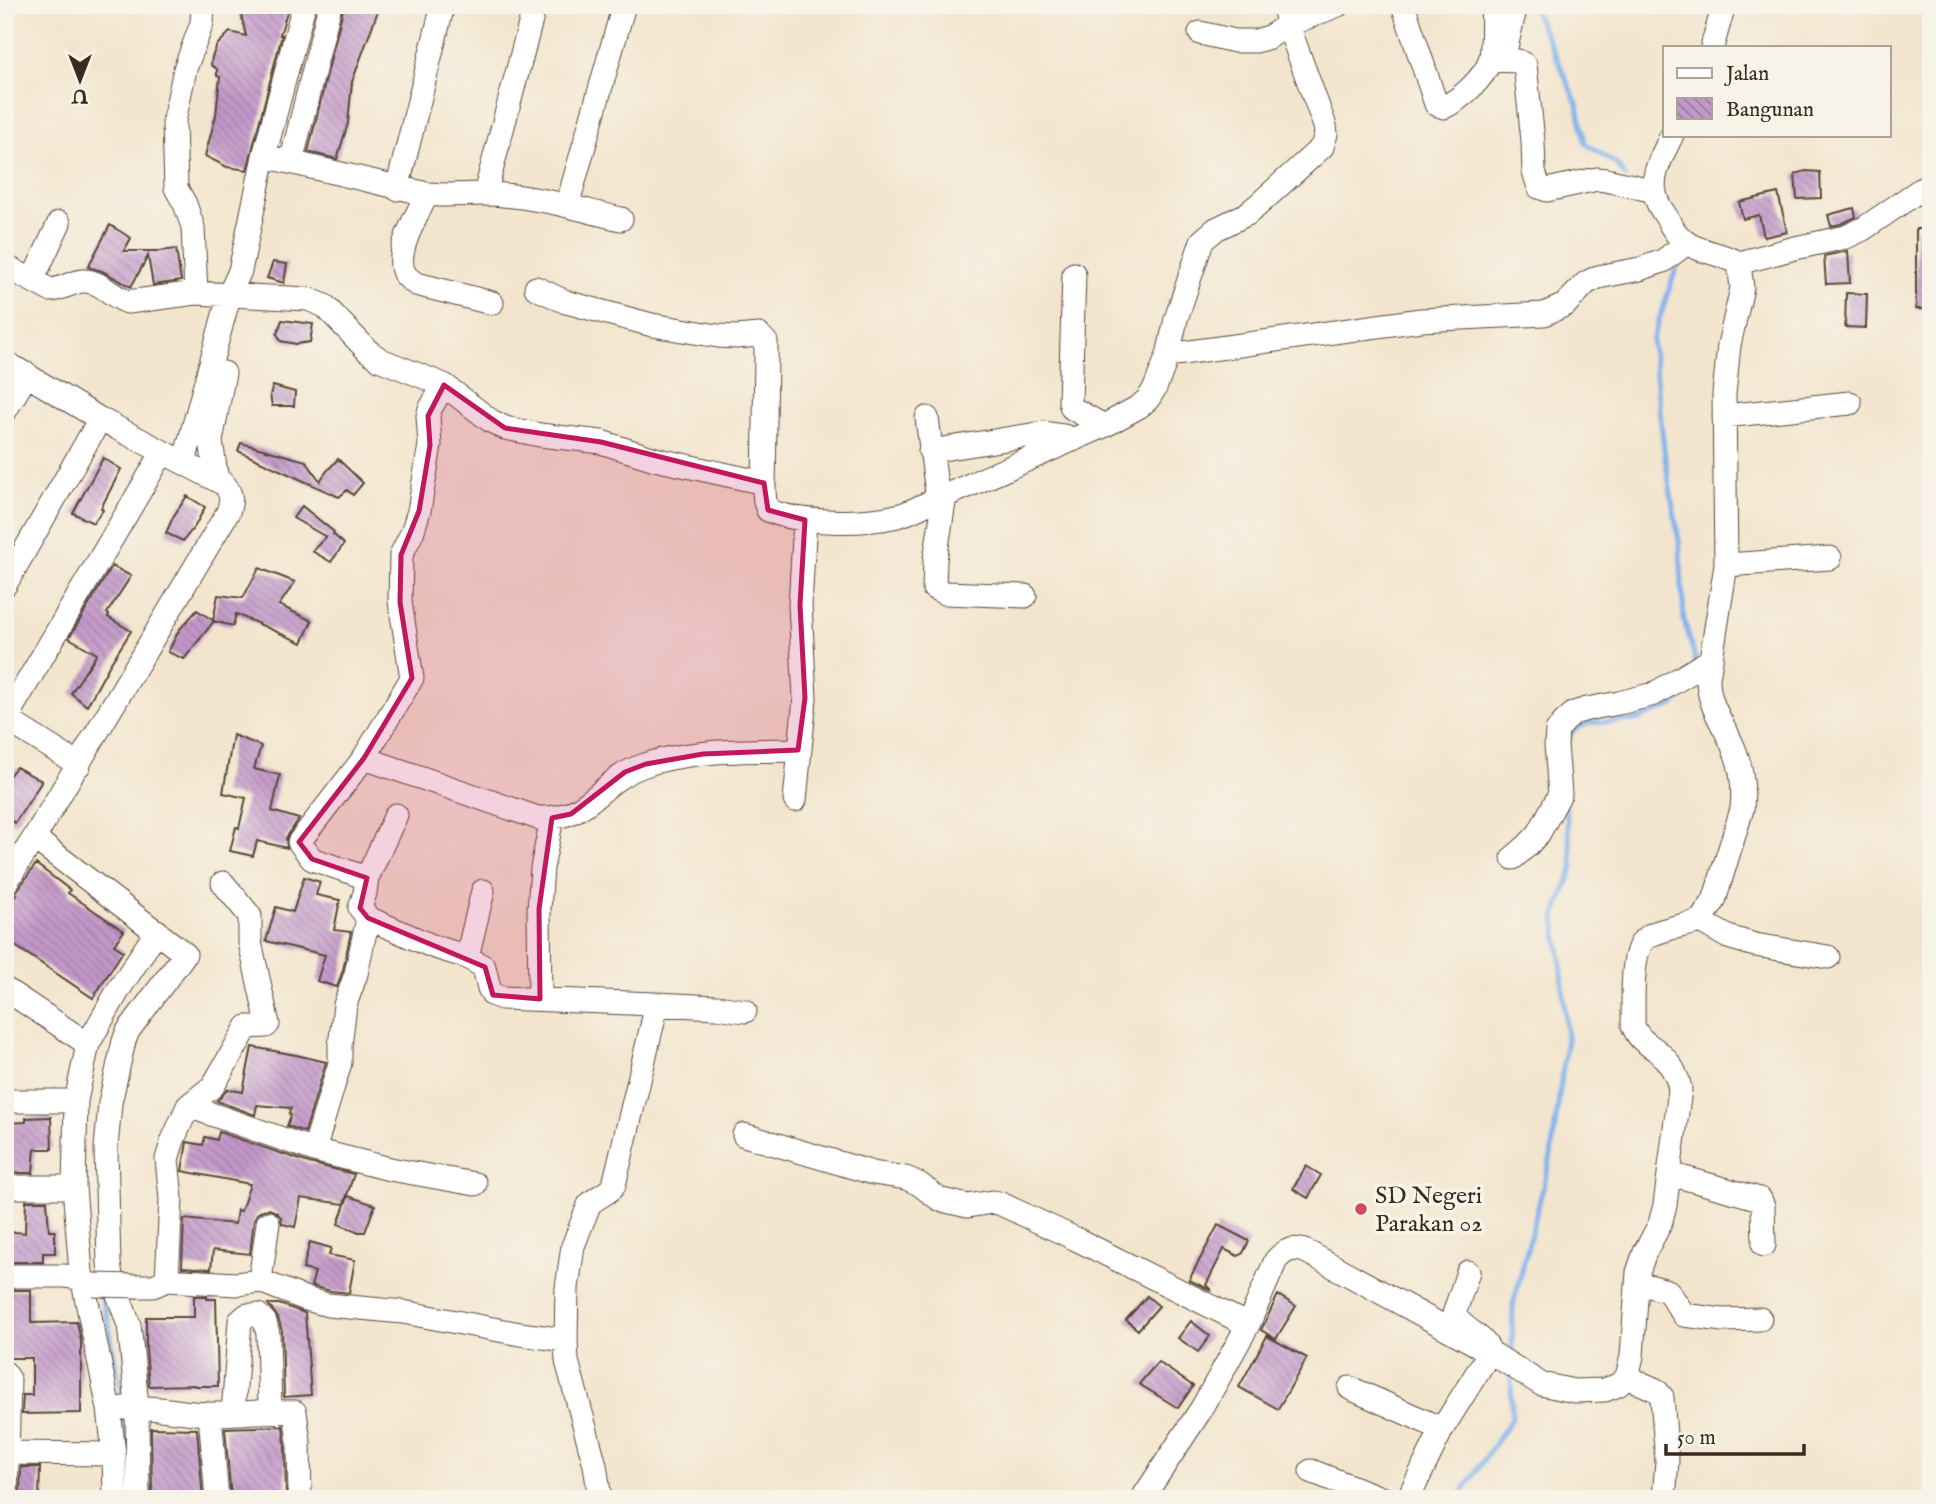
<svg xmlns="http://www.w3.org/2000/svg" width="1936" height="1504" viewBox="0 0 1936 1504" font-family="'IM FELL English',serif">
<defs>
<pattern id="building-back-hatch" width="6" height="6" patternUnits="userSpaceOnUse" patternTransform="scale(1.75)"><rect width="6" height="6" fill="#c298c9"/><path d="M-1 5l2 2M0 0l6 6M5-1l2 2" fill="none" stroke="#9f7ca3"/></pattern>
</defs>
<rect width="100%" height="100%" fill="#f7f3e8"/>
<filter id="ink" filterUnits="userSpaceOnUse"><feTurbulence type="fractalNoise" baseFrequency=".0143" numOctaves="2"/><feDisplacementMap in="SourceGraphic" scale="14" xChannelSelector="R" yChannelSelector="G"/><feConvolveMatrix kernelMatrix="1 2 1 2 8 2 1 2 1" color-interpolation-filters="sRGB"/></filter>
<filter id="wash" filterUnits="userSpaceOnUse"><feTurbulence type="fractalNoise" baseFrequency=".00686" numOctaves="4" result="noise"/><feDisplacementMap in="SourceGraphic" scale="28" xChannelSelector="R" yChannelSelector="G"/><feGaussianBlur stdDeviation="1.57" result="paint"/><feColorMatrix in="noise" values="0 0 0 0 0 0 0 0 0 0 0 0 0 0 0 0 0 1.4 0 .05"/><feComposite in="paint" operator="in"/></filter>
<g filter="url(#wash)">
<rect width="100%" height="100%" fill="#f3e5cd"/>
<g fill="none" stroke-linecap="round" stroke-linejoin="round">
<path stroke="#81b2ed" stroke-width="5" d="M1531 5 1555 54 1578 106 1585 143 1616 164 1625 176
M1679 260 1652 341 1665 458 1680 547 1684 620 1696 662
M1565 745 1573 730 1589 723 1636 720 1674 705 1697 681
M100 1293 108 1320 114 1358 121 1384 122 1403
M1512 1358 1513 1305 1551 1156 1567 1038 1561 960 1555 917 1573 868 1565 803
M123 1412 126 1459
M1458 1499 1512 1417 1511 1375"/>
</g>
<g id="blocks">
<path fill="url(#building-back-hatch)" d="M239 5H289L280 35H282L247 170 227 167 205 156 216 115 220 77 217 76V69L211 65 212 57 217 45 230 32 246 36Z
M344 5H380L352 82 348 123 337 159 308 152Z
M1806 171 1820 172 1821 198 1797 199 1795 174Z
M1778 193 1787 232 1764 237 1759 215 1743 219 1739 202Z
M1854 208 1856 217 1841 224 1831 226 1828 215Z
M110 225 131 238 124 251H160L176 249 181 281 153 285 148 256 131 287 102 271 88 267Z
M1916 229H1931V309H1916Z
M1848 251 1850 283 1826 284 1824 256Z
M273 262 287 264 284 283 267 278Z
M1846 293 1867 294 1866 328 1845 327Z
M282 320 313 324 310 342 296 344 281 341 277 334Z
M273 386 295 392 294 406H272L270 395Z
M241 443 306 461 320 481 326 472 338 459 363 483 353 495 347 490 339 497 238 451Z
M103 458 121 469 101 508 103 510 93 523 73 513Z
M187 496 205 507 195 526 183 541 166 533 173 517Z
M302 506 334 532 333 534 344 544 331 562 312 551 326 537 293 518Z
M112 566 131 576 107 613 109 615 108 617 131 631 109 666 87 706 71 693 97 654 69 638Z
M259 568 295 582 279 605 312 621 302 643 236 614 233 626 213 621 218 595 243 598Z
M197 610 214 621 184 659 168 652 179 630Z
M233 735 261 746 254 769 280 775 272 811 299 819 286 838 287 848 257 841 253 856 230 851 236 827 239 828 246 798 223 793Z
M16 767 42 781 15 823 5 818V781Z
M36 864 70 890 68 893 124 931 114 945 123 951 93 998 5 939V908L17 894 16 892Z
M304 877 320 882 316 895 340 900 334 930 351 932 343 970 337 987 317 981 325 955 266 941 276 907 293 912Z
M252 1047 296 1055 326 1062 305 1132 287 1126 291 1115 289 1114 291 1108 257 1105 255 1115 217 1101 228 1089 243 1092Z
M51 1117 52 1149H35L33 1173H8L9 1142H5V1123L26 1122V1118Z
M219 1132 309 1163 354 1174 344 1204 301 1198 295 1227 282 1224 281 1217 276 1212 269 1209 263 1210 257 1214 254 1220 250 1254 213 1250 211 1269 182 1267 184 1219 235 1224 237 1210 241 1211 250 1184 182 1171 187 1142 203 1145 205 1137 217 1140Z
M1306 1166 1321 1175 1308 1198 1293 1189Z
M348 1196 375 1205 365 1232H359L338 1224Z
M26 1201H47L49 1231H55V1253H43V1262H5V1231L25 1233Z
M1218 1225 1249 1241 1243 1253 1238 1256 1224 1249 1206 1285 1212 1291 1189 1280Z
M310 1242 331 1248 329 1255 355 1260 349 1293 331 1291 311 1286 315 1272 303 1269Z
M5 1290H31V1323L77 1322 81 1341V1413L22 1414 23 1395H32V1358H5Z
M1278 1295 1296 1306 1276 1339 1261 1330Z
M194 1296H207V1299H216L218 1386H195V1385L149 1386 146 1348V1317H194Z
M1147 1296 1159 1306 1138 1330 1126 1320Z
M268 1304H279L305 1313 311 1395 284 1397 282 1331 278 1318Z
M1191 1321 1210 1336 1198 1352 1178 1338Z
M1267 1336 1307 1358 1278 1409 1239 1387Z
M1158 1362 1193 1386 1178 1408 1139 1384Z
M283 1426 285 1443 286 1499H231L225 1428Z
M151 1428 197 1429 203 1499H152Z
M21 1467H40L39 1499H20Z"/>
</g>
</g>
<g filter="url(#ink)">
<use href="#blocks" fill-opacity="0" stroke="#574638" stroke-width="2"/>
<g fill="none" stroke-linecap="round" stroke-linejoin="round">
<defs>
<path id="minor" d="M304 5 264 156 427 194C453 197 478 192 503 195 543 198 582 210 621 219
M1403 5 1436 104 1444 107C1460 100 1484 78 1490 61 1493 51 1493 17 1492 5
M1200 33 1235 41H1256L1269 37 1288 25 1338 5
M1712 47 1724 5
M1490 60 1518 61 1525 65 1533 141 1534 172 1539 187 1547 190 1597 179 1606 180 1655 191
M1503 60 1516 5
M291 162 330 5
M397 189 443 5
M427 194C418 214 394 251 404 273 407 278 412 281 416 284L492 303
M485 194 535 5
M567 206 624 5
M1739 263 1795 248 1846 237 1863 229 1920 190 1931 185
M5 266 50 290C61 290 71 282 83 281 101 280 112 298 128 302L196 293 308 299 325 306 368 351 381 360 444 385 491 421 505 428 540 435 601 442 655 459 764 483
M1074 274 1070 402 1072 408 1104 426
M33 279 59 223
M536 288 566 302 652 325 718 336 736 337 759 335 766 342V355L764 491 765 502 768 510C799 524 864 524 897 516 905 514 914 510 922 506L1104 426 1140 406 1148 399 1155 388 1168 355 1421 320 1544 314 1565 305 1586 283 1598 277 1640 269 1663 261 1679 249 1684 241
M196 293 193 227 185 204 176 188 174 121 185 69 202 23 203 5
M1168 355 1176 319 1202 241 1216 229 1247 214 1258 205 1322 147 1326 134 1325 126 1288 25 1284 5
M5 362 100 419 224 484C232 494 232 500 228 512L34 838 185 954 128 1031 124 1041 110 1103 106 1148 109 1264 111 1275 129 1325 132 1352 137 1407 138 1499
M5 411 27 374
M1724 416 1850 403
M927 418 938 500
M930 451 1044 433 1064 436 1073 440
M184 462 230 293 240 271 264 156
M217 480 211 441 224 373
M945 496 935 560 934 588 945 593 1025 596
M1726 565 1830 558
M5 585 100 419
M364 758 538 818C591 820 598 781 642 766 689 749 749 751 798 750
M79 765 14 724 11 719 12 708 163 452
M795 800 805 698 800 605 805 520
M396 815 367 878 365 893 360 908 368 918 432 946 467 957 484 967 489 988 493 995 502 998 655 1004V1013L614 1185C608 1195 596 1196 589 1205L573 1246 567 1288 566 1340 567 1361 595 1465 600 1499
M1513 858 1528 845 1539 833 1560 794 1556 745 1557 731 1564 722 1574 713 1587 709 1619 703 1654 694 1711 660
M367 878 312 859 299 842 364 758 412 678 400 602 401 555 412 533 419 511 430 445 428 416 430 409 444 385
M5 884 34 838
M1700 921 1728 937 1755 945 1828 957
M467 957 483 891
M5 989 88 1044
M540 999 539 909 542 868 552 818
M655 1004 717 1007 745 1011
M5 1101H76
M188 1106 314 1150 390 1169 475 1184
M744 1135 873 1173 906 1178 919 1184 939 1199 946 1201 968 1206 992 1202 999 1203 1076 1239 1248 1325
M314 1150 340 1063V1046L345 1005 356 974 368 918
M1670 1174 1760 1199 1763 1206 1764 1245
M5 1187H74
M5 1276H64L82 1278
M167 1280 171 1199 167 1159 173 1140 188 1106 213 1086 247 1027 266 1026 268 1024 250 942V916L223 883
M260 1281 268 1223
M1638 1283 1668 1291 1684 1315 1723 1320 1760 1319
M138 1286H153L167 1280 236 1284 260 1281 306 1299 328 1305 403 1312 520 1334 566 1340
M5 1373 9 1379 6 1499
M1627 1377 1656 1390 1662 1397 1667 1461 1664 1499
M1350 1388 1442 1429
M123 1408C153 1405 182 1414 212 1414 239 1414 267 1410 295 1412L299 1442 300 1499
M233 1413 240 1321 247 1315H258L265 1322 268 1334 270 1410
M210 1414 217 1499
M5 1453 114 1454
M1311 1471 1383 1499
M115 1499 114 1454 109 1409 81 1272 74 1187 76 1101 88 1044 119 989 157 931
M1142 1499 1202 1408 1248 1325 1276 1260C1287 1248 1296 1246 1311 1254L1490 1352 1541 1384 1574 1391 1605 1390 1618 1385 1627 1377 1632 1356 1638 1272 1645 1252 1660 1224 1665 1205 1680 1089C1677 1073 1670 1061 1656 1050 1645 1042 1638 1039 1633 1025 1634 1004 1629 951 1646 938 1658 929 1685 926 1700 921L1714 901 1742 809C1744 789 1743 773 1736 754 1727 727 1708 709 1708 678L1726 565 1724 394 1729 345 1742 288 1739 263C1724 255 1708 253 1692 246 1680 240 1672 229 1667 218 1664 213 1660 208 1658 203 1647 180 1662 156 1672 135
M1408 1499 1442 1429 1490 1352C1483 1334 1462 1330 1454 1314L1468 1272"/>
</defs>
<use href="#minor" stroke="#574638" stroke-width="25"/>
<use href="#minor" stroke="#fff" stroke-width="23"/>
<defs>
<path id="minor-bridge" d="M93 1285 138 1286"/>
</defs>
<use href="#minor-bridge" stroke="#574638" stroke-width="25" stroke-linecap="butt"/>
<use href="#minor-bridge" stroke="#fff" stroke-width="23"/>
</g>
</g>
<path fill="#c2185b" fill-opacity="0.2" stroke="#c2185b" stroke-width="5" stroke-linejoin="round" d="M444 385 505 428 601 442 764 483 768 510 805 520 800 605 805 698 798 750 703 754 646 764 625 772 571 814 552 818 539 909 540 999 493 995 485 967 368 918 360 908 367 878 312 859 299 842 364 758 412 678 400 602 401 555 419 511 430 445 428 416Z"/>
<circle fill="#d1495b" stroke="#f7f3e8" stroke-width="2.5" cx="1361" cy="1209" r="7"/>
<g text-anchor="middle" stroke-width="7" stroke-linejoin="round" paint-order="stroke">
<g font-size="24" fill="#3b2a1e" stroke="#f7f3e8" text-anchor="start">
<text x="1375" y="1203">SD Negeri<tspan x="1375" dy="28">Parakan 02</tspan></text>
</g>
</g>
<rect width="1936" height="1504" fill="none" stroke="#f7f3e8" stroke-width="28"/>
<rect x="1663" y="46" width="228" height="91" fill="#f7f3e8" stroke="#aca397" stroke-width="2"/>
<rect x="1677" y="68" width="35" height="10" fill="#ffffff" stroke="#aca397" stroke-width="2"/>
<text x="1726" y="80" font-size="21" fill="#3b2a1e">Jalan</text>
<rect x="1677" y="98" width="35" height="21" fill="url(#building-back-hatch)" stroke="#aca397" stroke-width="2"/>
<text x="1726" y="116" font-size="21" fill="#3b2a1e">Bangunan</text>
<g transform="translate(80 80) rotate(180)" stroke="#f7f3e8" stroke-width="5" paint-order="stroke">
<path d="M0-5L12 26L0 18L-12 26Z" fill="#3b2a1e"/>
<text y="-10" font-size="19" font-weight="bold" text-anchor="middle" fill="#3b2a1e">U</text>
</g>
<path d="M1666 1444v10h138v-10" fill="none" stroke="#3b2a1e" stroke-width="3.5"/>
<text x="1677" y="1444" font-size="21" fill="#3b2a1e" stroke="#f7f3e8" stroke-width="5" paint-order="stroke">50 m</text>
</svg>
